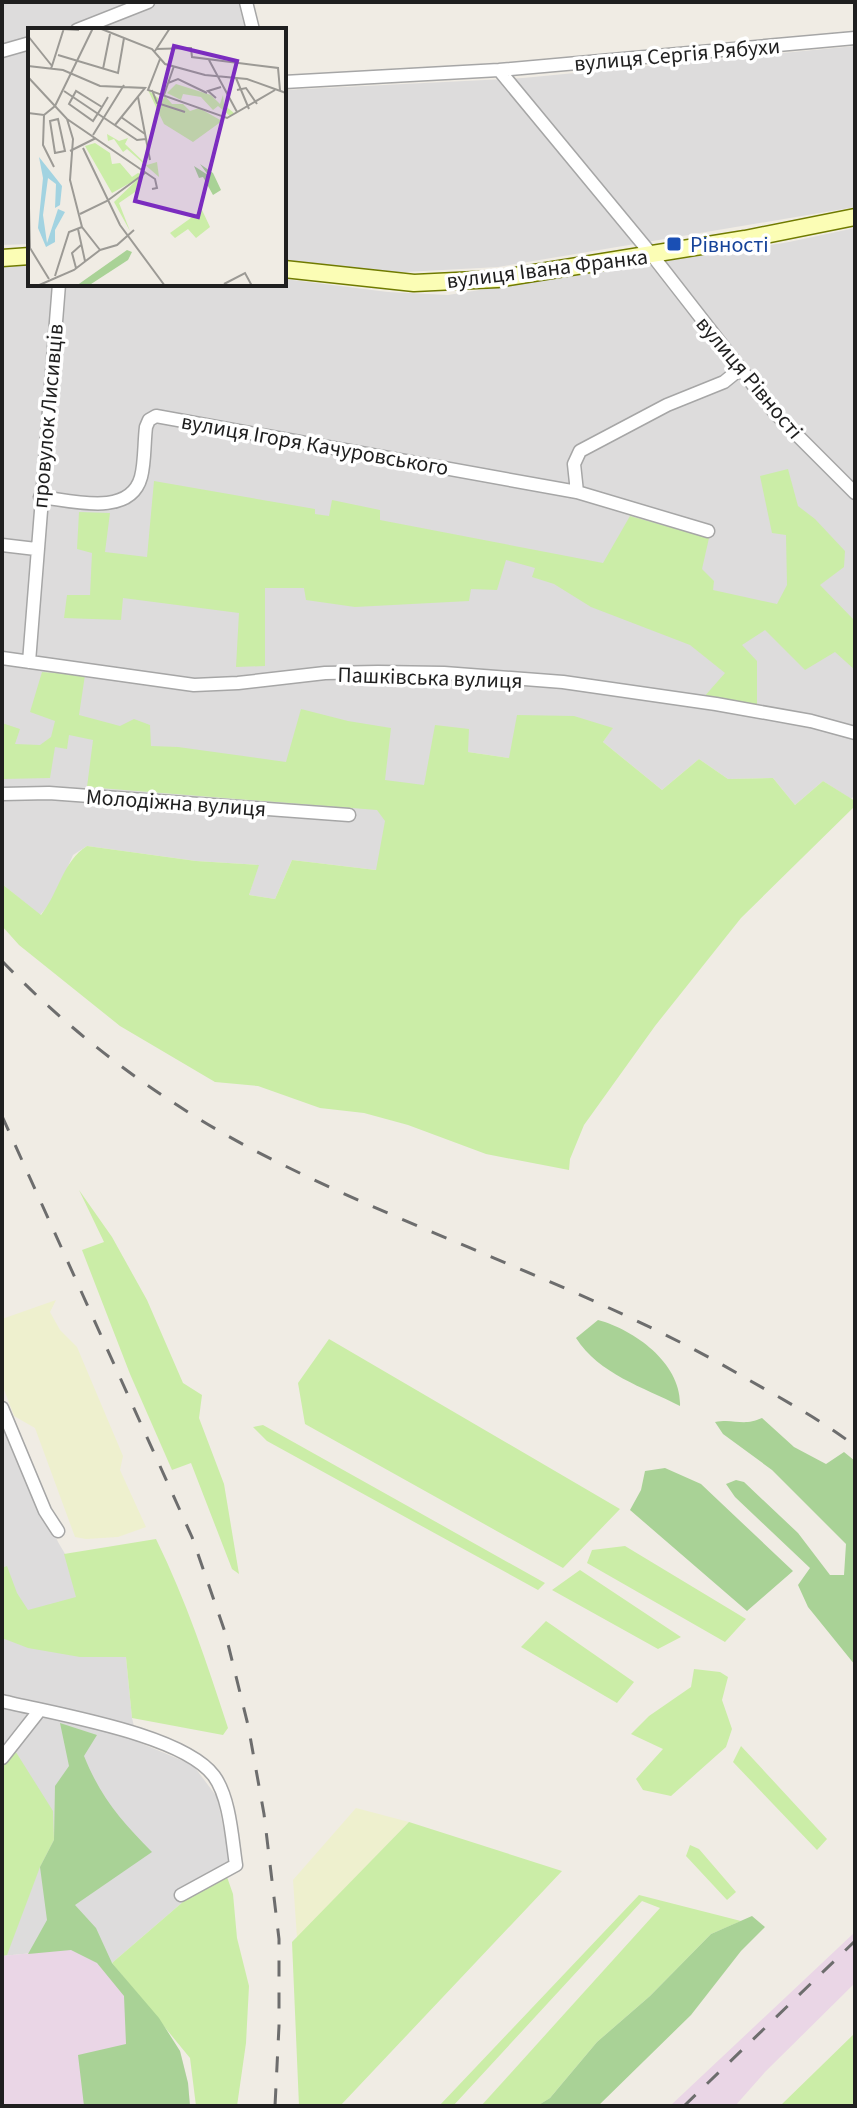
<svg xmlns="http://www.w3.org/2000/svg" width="857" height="2108" viewBox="0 0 857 2108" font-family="'Source Sans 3',sans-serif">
<rect width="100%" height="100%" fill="#f0ece4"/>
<path fill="#dddcdc" d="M2 2H240L248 30H30V244L2 245Z
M855 46V207L498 267 387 273 284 260V90L523 78Z
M855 228V795L851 799 823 781 795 805 773 778 728 779 699 759 662 790 603 742 612 729 509 758 468 752 425 785 376 870 292 860 275 899 249 895 258 865 196 861 87 846 73 855 53 900 40 915 2 884V266L30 264V284H284V279L388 292 448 295 789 242Z
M2 1413 58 1542 126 1657 132 1718 138 1742 193 1765 217 1797 230 1860 227 1877 184 1901 112 1963 94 1947 2 1956Z"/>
<path fill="#ead6e6" d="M855 1932V1983L765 2072 735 2106H670Z
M94 1947 121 1984 180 2051 188 2083 190 2106H2V1956Z"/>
<path fill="#eef0ce" d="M56 1300 50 1312 60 1330 77 1347 123 1456 120 1470 146 1527 118 1537 86 1539 75 1537 35 1428 14 1416 2 1384V1319Z
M356 1808 409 1822 297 1938 293 1880Z"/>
<path fill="#cbeda7" d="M788 469 798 506 815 519 845 551 844 567 820 585 855 621V670L835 652 805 670 765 630 742 645 757 661V705L703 698 725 673 690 645 591 607 554 584 532 577 535 568 506 560 497 590 471 589 469 601 355 607 306 600 304 588H265V666L236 667 239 613 123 598 121 620 64 618 67 595H90L92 553 77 549 79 512 110 513 105 552 147 557 154 481 315 509V514L329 516 332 500 380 510V520L603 563 630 516 709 538 702 569 714 581 713 590 777 604 787 585 786 535 772 533 760 476Z
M42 672 85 675 79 715 120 726 134 719 150 725 151 746 178 747 286 762 301 709 348 721 391 728 385 780 424 785 435 725 469 729 468 752 509 758 517 715 574 716 613 728 603 742 662 790 699 759 728 779 773 778 795 805 823 781 855 801V806L741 918 655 1026 584 1125 570 1159 569 1170 486 1154 408 1125 364 1113 320 1108 258 1086 215 1082 120 1026 19 945 2 926V884L41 915C59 892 63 861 87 846L196 861 259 865 249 895 275 899 292 860 376 870 385 821 377 810 87 787 93 740 69 735 67 749 55 747 50 778 2 779V723L20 729 15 744 40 745 51 737 55 721 30 712Z
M79 1190 112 1237 147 1300 183 1383 202 1395 199 1418 224 1484 239 1574 232 1569 191 1463 172 1470 130 1374 82 1250 104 1242Z
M329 1339 620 1509 563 1568 305 1424 298 1383Z
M263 1425 545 1583 538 1590 267 1441 253 1427Z
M156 1539C186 1600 207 1663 228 1728L223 1735 132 1718 126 1657H80L28 1648 2 1638V1568L7 1566 17 1593 28 1610 76 1597 64 1554Z
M625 1546 746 1619 725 1642 587 1563 592 1550Z
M580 1570 681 1637 658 1649 552 1590Z
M546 1621 634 1682 617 1703 521 1647Z
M694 1669 720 1672 728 1677 722 1700 732 1729 726 1747 671 1796 643 1790 636 1779 663 1749 631 1734 649 1716 691 1687Z
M741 1746 827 1839 817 1850 733 1762Z
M14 1749 53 1811 54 1840 40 1867 7 1955 2 1956V1765Z
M409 1822 562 1871 340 2106H299L292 1942Z
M690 1845 699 1849 736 1892 727 1900 686 1856Z
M227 1877 233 1894 237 1938 249 1986 246 2043 237 2106H196L190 2058 112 1963 184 1901Z
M639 1895 741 1921 711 1934 650 1996 597 2042 550 2098 537 2106H481L660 1908 642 1901 453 2106H439Z
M855 2033V2106H780Z"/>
<path fill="#a9d296" d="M598 1320C635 1330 682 1364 680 1406 643 1387 599 1374 576 1338Z
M762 1418 794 1447 826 1464 844 1452 855 1461V1665L808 1607 798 1585 810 1568 735 1497 726 1484 736 1480 744 1482 798 1533 830 1575H844L846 1544 772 1470 723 1434 715 1422C735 1418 742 1427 762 1418Z
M665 1468 701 1484 793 1571 747 1611 630 1510 641 1490 645 1471Z
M60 1723 97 1735 84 1756C100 1796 121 1821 152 1852L75 1905 96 1928 112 1963 159 2018 180 2051 188 2083 190 2106H84L78 2055 126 2044 124 1996 97 1963 71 1950 28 1954 47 1920 40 1867 54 1840 55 1786 69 1766Z
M752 1916 765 1927 741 1951 691 2015 598 2106H537L550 2098 597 2042 650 1996 711 1934Z"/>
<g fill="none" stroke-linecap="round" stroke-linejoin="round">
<defs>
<path id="minor" d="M246 2 253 30
M77 30 148 2
M2 51 30 43
M499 70 652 255 775 413 855 493
M284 82 499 70 855 38
M40 497C70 500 130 518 141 477 145 462 144 443 146 427L149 420 156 416 577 492
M708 531 577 492 574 464 580 451 667 405 724 382 740 369
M2 545 36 549
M2 658 194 685 238 683 325 673 378 672 444 673 563 682 716 704 811 721 855 733
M29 662 59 284
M2 794 49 793 349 815
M2 1408 45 1511 58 1531
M2 1701C54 1714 183 1734 214 1776 230 1798 232 1839 236 1865L181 1895
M2 1758 39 1711"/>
<path id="secondary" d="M2 258 30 256
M284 269 414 283 497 279 745 239 855 217"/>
</defs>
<use href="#minor" stroke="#a6a6a6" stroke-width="15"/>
<use href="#secondary" stroke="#707b00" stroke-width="19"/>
<use href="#minor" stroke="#fff" stroke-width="12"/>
<use href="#secondary" stroke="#fbfdb5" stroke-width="16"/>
<path stroke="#6d6d6d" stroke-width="3" stroke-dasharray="16 16" stroke-linecap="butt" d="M2 961C72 1034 158 1099 248 1147 409 1232 584 1284 742 1376 780 1398 820 1419 855 1446
M2 1116 192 1537 225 1632 248 1725 264 1814 279 1939V2026L275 2106
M684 2106 855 1941"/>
</g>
<rect fill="#1a4fb4" stroke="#fff" stroke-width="3" x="666" y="236" width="16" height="16" rx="4"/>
<g text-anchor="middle" stroke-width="7" stroke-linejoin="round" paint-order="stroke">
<g font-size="22" fill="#1f1f1f" stroke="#fff">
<text transform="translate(677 54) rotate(-5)" y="8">вулиця Сергія Рябухи</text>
<text transform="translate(547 268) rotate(-7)" y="8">вулиця Івана Франка</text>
<text transform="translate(750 377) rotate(50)" y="8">вулиця Рівності</text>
<text transform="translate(47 416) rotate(-85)" y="8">провулок Лисивців</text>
<text transform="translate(315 444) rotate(10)" y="8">вулиця Ігоря Качуровського</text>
<text transform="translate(430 677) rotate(2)" y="8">Пашківська вулиця</text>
<text transform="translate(176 802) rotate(4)" y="8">Молодіжна вулиця</text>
</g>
<g font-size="22" fill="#164399" stroke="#fff" text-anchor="start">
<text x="690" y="252">Рівності</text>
</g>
</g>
<g transform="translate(28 28)">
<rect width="258" height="258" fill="#f0ece4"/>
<path d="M148 56 183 67 192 76 195 67 196 77 206 85 202 88 190 78 185 82 173 69 155 66 153 72 139 65ZM120 62 134 73 137 68 144 76H155L162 83 171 80 194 93 165 114 136 96ZM79 106 91 113 100 110 97 116 119 137 129 134 131 149 99 121 95 124 86 111 80 113ZM67 115 82 125 84 136 92 135 104 149 110 145 115 147 110 162 91 175 102 203 86 174 111 150 84 165 57 118ZM174 182 182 199 168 210 160 201 147 210 142 205Z" fill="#cbeda7"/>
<path d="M172 136 185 145 193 162 185 167 175 149 171 150 166 138 180 147ZM99 222 104 224 100 232 60 258H48Z" fill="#a9d296"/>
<path d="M11 129 34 158 32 177 27 180 28 156 20 150 15 187 19 215 30 181 37 184 27 202V214L18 219 10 200 15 150Z" fill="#a2d3e1"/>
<path fill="none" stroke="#9c9a95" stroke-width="2" d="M17 0 51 2M71 0 124 21 137 36 177 47 219 51 258 65M0 8 24 38M128 21 163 20 164 29 250 40 252 62M127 23 142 0M30 27 90 45 96 10M132 31 120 62 199 90 247 62M181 32 209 84M0 38 35 42 72 58 117 60 87 97M23 41 36 0M75 41 82 6M0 49 39 91 127 151 129 160 124 161M208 50 221 81M140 55 150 51 179 65M124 62 129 75 157 84M209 62 218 60 229 76M36 63 109 112 118 111M136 67 146 38M110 69 122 132M188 70 180 63 193 59M74 79 48 63 41 76 65 93 74 79 80 69M0 85 16 87 27 78 65 0M16 87 15 117 26 139M93 89 117 106M39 91 45 111 42 152 54 199 72 222M65 107 96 57M55 120 92 197 137 258M42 123 68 110M26 125H27L37 123 30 91 22 93 27 125M0 140 2 220 21 251M52 186 79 173 117 145M50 201 57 233M72 222 89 217 106 202M48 240 44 225 53 217M27 248 41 204 54 199M196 256 217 245 224 258M9 258 46 242 72 222"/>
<path fill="#7b2cbf" fill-opacity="0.15" stroke="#7b2cbf" stroke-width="4" d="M146 18 209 33 170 189 107 173Z"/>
<rect width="258" height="258" fill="none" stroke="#1f1f1f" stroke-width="4"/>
</g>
<rect width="857" height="2108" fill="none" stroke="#1f1f1f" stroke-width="8"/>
</svg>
